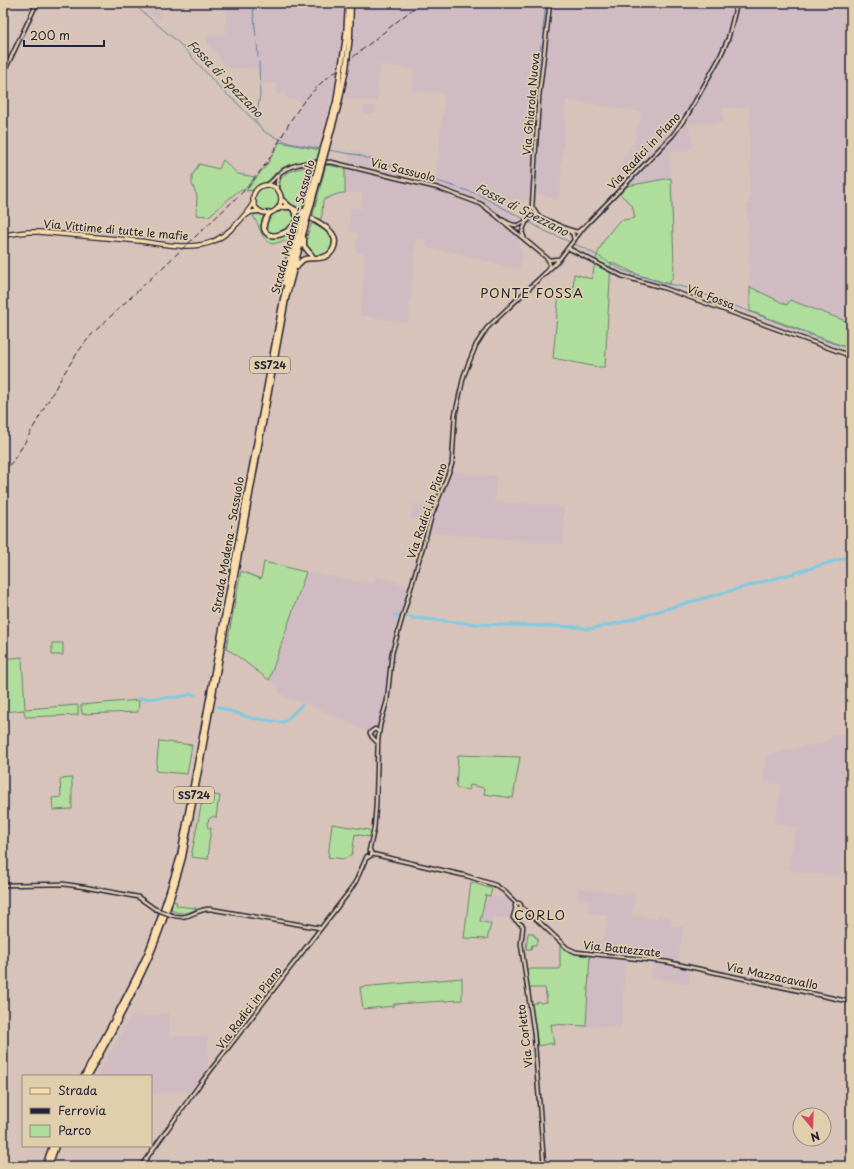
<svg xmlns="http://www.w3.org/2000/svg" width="854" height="1169" viewBox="0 0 854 1169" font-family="'Playpen Sans',sans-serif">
<rect width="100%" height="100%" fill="#d7c3b9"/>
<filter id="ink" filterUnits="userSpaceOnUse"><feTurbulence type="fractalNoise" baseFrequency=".025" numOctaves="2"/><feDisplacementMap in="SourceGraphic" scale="8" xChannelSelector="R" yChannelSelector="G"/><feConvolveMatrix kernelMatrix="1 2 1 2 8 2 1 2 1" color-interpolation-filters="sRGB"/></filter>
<g filter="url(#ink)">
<path fill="#d0bbc2" d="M139 3H159L160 19 159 20Z
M188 3H344L342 36 339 67 336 79 339 74 336 85 334 87 317 149 303 145 278 142 301 108 298 100H288L286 94 277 95 276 83 260 84 258 69 226 67 207 42 208 36 212 34H225L227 7Z
M356 3H851V323L790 300 787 305 750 287 747 205 750 200V108H722L723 122 689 125 693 149 669 152 671 178 627 186 620 194 615 190 612 183 622 160 634 144 642 112 566 100 559 201 532 191 531 200H513L512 216 522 222 518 246 523 252 519 269 510 268 450 251 435 250 426 247V238L416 239 408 323 360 315 366 254 356 252 357 233 349 231 351 208 361 209 362 193H345V171L351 150 395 164 412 172 436 179 445 94 412 91 414 69 380 65 377 101 345 99 350 66 349 64 351 63 354 43Z
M364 106H376L375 114H363Z
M448 472 496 476 494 501 564 507 563 544 424 532 427 522 410 518 414 504 432 508Z
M306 572 373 584 377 577 412 587 393 668 391 693 383 731 378 734 375 735 305 703 284 696 278 692 279 687 269 680Z
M835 735H851V802H848L840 877 788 870 796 828 775 823 782 784 764 782 765 758 781 751 822 743Z
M4 798H11L9 829H3V799Z
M579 888 634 895 632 915 657 919 658 915 671 918 670 925 683 926 678 962 691 965 688 985 652 977 653 961 626 958 621 1027 586 1026 590 956 595 941 603 940 608 916 587 912 589 900 576 898Z
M487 895 502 899 504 897 513 906 510 918 493 917 491 924 480 922Z
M169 1013V1036H208V1068L190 1091 151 1094V1076H97L130 1017Z"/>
<path fill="#afdd9b" stroke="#68806b" d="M280 142 320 150 318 160 304 161 289 165 275 173 269 181 258 185 253 190 246 191 268 163Z
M223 160 238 174 255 177 244 190 238 191 209 216 196 215 197 196 192 184V176L199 164 219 169Z
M316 165 305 201 301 211C296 208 289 205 285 200 284 198 284 194 282 192 271 171 303 168 316 165Z
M326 165 345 168V193C336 193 331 197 323 200L322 215 320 220 312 218Z
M671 178 674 264 673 276 669 284 639 275 611 262 605 367H597L553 358 559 293 573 294 574 274 592 279C594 266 597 251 605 239 609 233 614 227 619 221L635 218 632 205 620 194 627 186Z
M255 199a12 12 0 1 1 24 0a12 12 0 1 1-24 0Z
M285 209C291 211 294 213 296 219 273 252 247 221 285 209Z
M257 214 264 216C263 219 261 222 261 226 262 235 272 241 281 237 287 235 291 230 296 226L288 248V243L284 241 272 244C259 237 261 227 253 216Z
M312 223C316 226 322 228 326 231 348 248 309 269 306 244 305 238 310 229 312 223Z
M750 287 787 305 790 300 851 323V349L750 311Z
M264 562 306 572 269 680 232 652 226 649 241 571 261 579Z
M52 643H63V655H52Z
M22 657 25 709 78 705V715L25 717 24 710 3 712V659Z
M139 700 138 712 82 714 81 705Z
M159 741 192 745 187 774 156 771Z
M458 755 520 757 513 798 484 794 485 788 470 785 469 790 456 788Z
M72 778V809L53 810 52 798 61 797 60 779Z
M210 794 220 796 219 803H218L216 818 214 816 210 818 207 823 208 828H211L208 850H209L208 859 191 857 203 796Z
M332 824 369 830 371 833 370 837 355 834 352 854 344 859 328 857Z
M471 882 492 889 490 896 486 895 480 921 491 924 487 939 464 938Z
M173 901 177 902 176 905 178 906 196 908 195 910C186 914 180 914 171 910Z
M528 933H533V935H535V937L538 938 536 945H532L531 949H526Z
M560 941 572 952 590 954 586 1026 551 1024 554 1045H552V1043L538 1046 531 1004 536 1003 538 1001 540 1003 547 1002 545 988H525L523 975 525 974 526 969H560Z
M462 978V1000L394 1004V1006L363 1009 360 987Z"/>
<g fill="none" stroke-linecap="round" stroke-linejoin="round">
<path stroke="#5b869f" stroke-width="1" d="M132 3 178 42 222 90 236 102 266 133 289 143 322 149
M253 8 256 36
M543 30 546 3
M257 42 258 57
M537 75 541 45
M256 121 260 95 259 62
M327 150 358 155 477 194 526 220
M529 222 545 231 586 249 622 270 663 283 688 288 826 341 851 349"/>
<path stroke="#81c9e2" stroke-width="3" d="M394 615 399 616
M405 616 415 618 475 624 579 627 587 629 600 627
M603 626 619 623 676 606 791 574 851 556
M139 699 179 697 192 694 195 695
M218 707 251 718 274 721
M277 722H284L302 705"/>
<defs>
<path id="minor" d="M3 74 37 3
M267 185C273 181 276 176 281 172 295 162 314 162 331 162L438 188 481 204 493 213 548 259 550 265 548 268
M278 189 277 182 279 175
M532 207 538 216 567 229 577 232 584 227 673 135 688 114 719 59 728 39 737 3
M503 220C520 230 519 224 534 216H538
M528 221 532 207 539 96 550 3
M568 230 573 234 574 241
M525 240 522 232 526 222
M568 248 622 276 664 288 851 356
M548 260 559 259
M378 743 372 737 370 733 372 731 375 729 379 732
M369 851 374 829 376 806 378 740 380 725 387 701 392 653 432 515 452 464 455 415 464 375 476 345 487 328 558 261 584 227
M372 854 467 876 495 885 504 891 517 904
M367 858 372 855 370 850
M3 885 63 884 84 887 138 897 155 909
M515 906a3 3 0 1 1 6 0a3 3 0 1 1-6 0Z
M516 907 513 918 523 926 521 944 534 1033 544 1166
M521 907 534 917 567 948 576 952 667 962 851 1002
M171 915C190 921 194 909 210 909L320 928
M141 1166 200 1084 349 892 356 881 367 856"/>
<path id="major" d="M253 199a14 14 0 1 1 28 0a14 14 0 1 1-28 0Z
M245 216 251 212 260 211
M3 235 27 232H39C73 235 106 238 140 241 162 244 190 250 212 242 228 235 245 217 254 202"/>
<path id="highway" d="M346 36 348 3
M350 36 351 3
M282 200C286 203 289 207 294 209 304 215 330 226 334 237 337 245 332 255 324 257 313 261 304 253 297 267
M278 209 282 207H290
M270 213C255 231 270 243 289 230
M304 239V246L313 257
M284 283 287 266 298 224V218L293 209
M84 1076C105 1036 128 996 147 954 160 922 170 889 180 856L283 299 299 234
M88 1076C110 1036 133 995 151 953 164 922 174 890 183 857L286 299 303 235
M45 1166 52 1146
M49 1166 56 1146"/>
</defs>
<use href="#minor" stroke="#22223b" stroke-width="5.5"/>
<use href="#major" stroke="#22223b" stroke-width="6"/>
<use href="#highway" stroke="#22223b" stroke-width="7"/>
<use href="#minor" stroke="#e1ceac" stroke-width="2.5"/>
<use href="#major" stroke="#fbddab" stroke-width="3.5"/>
<use href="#highway" stroke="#fbddab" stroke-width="4"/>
<path stroke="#22223b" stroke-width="1" stroke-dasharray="6 3" stroke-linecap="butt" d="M3 473C15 460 24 444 33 428 52 395 69 360 94 332L247 188 268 161 291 120 304 101 321 83 420 3"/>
<defs>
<path id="minor-bridge" d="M155 909 171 915"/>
<path id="highway-bridge" d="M289 230 296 223 303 211
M299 234 336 102 346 36
M303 235 339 103 346 69 350 36"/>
</defs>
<use href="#minor-bridge" stroke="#22223b" stroke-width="5.5" stroke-linecap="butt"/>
<use href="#highway-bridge" stroke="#22223b" stroke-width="7" stroke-linecap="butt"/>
<use href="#minor-bridge" stroke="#e1ceac" stroke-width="2.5"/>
<use href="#highway-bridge" stroke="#fbddab" stroke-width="4"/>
</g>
</g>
<g text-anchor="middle" stroke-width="3.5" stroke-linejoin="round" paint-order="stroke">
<g fill="#e1ceac" stroke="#5b565d" stroke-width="1">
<rect x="250" y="357" width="40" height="16" rx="3"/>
<rect x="174" y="787" width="40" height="16" rx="3"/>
</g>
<g font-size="10" font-weight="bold" fill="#22223b">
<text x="270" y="369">SS724</text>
<text x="194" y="799">SS724</text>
</g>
<g font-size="11" fill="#22223b" stroke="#e1ceac">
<text transform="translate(531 104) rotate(-85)" y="4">Via Ghiarola Nuova</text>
<text transform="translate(644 151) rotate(-47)" y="4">Via Radici in Piano</text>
<text transform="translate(403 170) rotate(14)" y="4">Via Sassuolo</text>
<text transform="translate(293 227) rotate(-75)" y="4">Strada Modena - Sassuolo</text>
<text transform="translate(116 230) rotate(5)" y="4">Via Vittime di tutte le mafie</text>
<text transform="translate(711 297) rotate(21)" y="4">Via Fossa</text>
<text transform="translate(427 511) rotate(-71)" y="4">Via Radici in Piano</text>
<text transform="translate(228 545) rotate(-80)" y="4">Strada Modena - Sassuolo</text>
<text transform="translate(622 949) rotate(6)" y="4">Via Battezzate</text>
<text transform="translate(772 976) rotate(12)" y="4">Via Mazzacavallo</text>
<text transform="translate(249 1008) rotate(-53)" y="4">Via Radici in Piano</text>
<text transform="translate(525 1036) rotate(-97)" y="4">Via Corletto</text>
</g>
<g font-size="12" font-style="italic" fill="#303b54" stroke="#e1ceac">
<text transform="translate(225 79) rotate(46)" y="4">Fossa di Spezzano</text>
<text transform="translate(522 210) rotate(27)" y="4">Fossa di Spezzano</text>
</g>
<g font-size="13" letter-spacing="1" fill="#22223b" stroke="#e1ceac">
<text x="532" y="298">PONTE FOSSA</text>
<text x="540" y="920">CORLO</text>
</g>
</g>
<rect width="854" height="1169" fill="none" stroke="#e1ceac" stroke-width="16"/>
<rect x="8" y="8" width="838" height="1153" fill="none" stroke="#22223b" stroke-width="1.5" filter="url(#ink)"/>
<rect x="22" y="1075" width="130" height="72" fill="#e1ceac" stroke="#95897f"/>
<rect x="30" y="1088" width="20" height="6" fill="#fbddab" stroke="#95897f"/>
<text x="58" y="1095" font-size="12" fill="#22223b">Strada</text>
<rect x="30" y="1108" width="20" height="6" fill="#22223b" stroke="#95897f"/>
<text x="58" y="1115" font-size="12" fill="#22223b">Ferrovia</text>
<rect x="30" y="1125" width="20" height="12" fill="#afdd9b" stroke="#95897f"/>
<text x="58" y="1135" font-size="12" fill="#22223b">Parco</text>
<g transform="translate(812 1127) rotate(161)"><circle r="19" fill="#e1ceac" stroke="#95897f"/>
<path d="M0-3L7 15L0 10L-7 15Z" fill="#d1495b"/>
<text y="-6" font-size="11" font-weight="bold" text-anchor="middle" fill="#22223b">N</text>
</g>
<path d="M24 40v6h80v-6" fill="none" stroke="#22223b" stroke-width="2"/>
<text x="30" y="40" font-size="12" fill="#22223b" stroke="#e1ceac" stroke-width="3" paint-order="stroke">200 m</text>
</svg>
